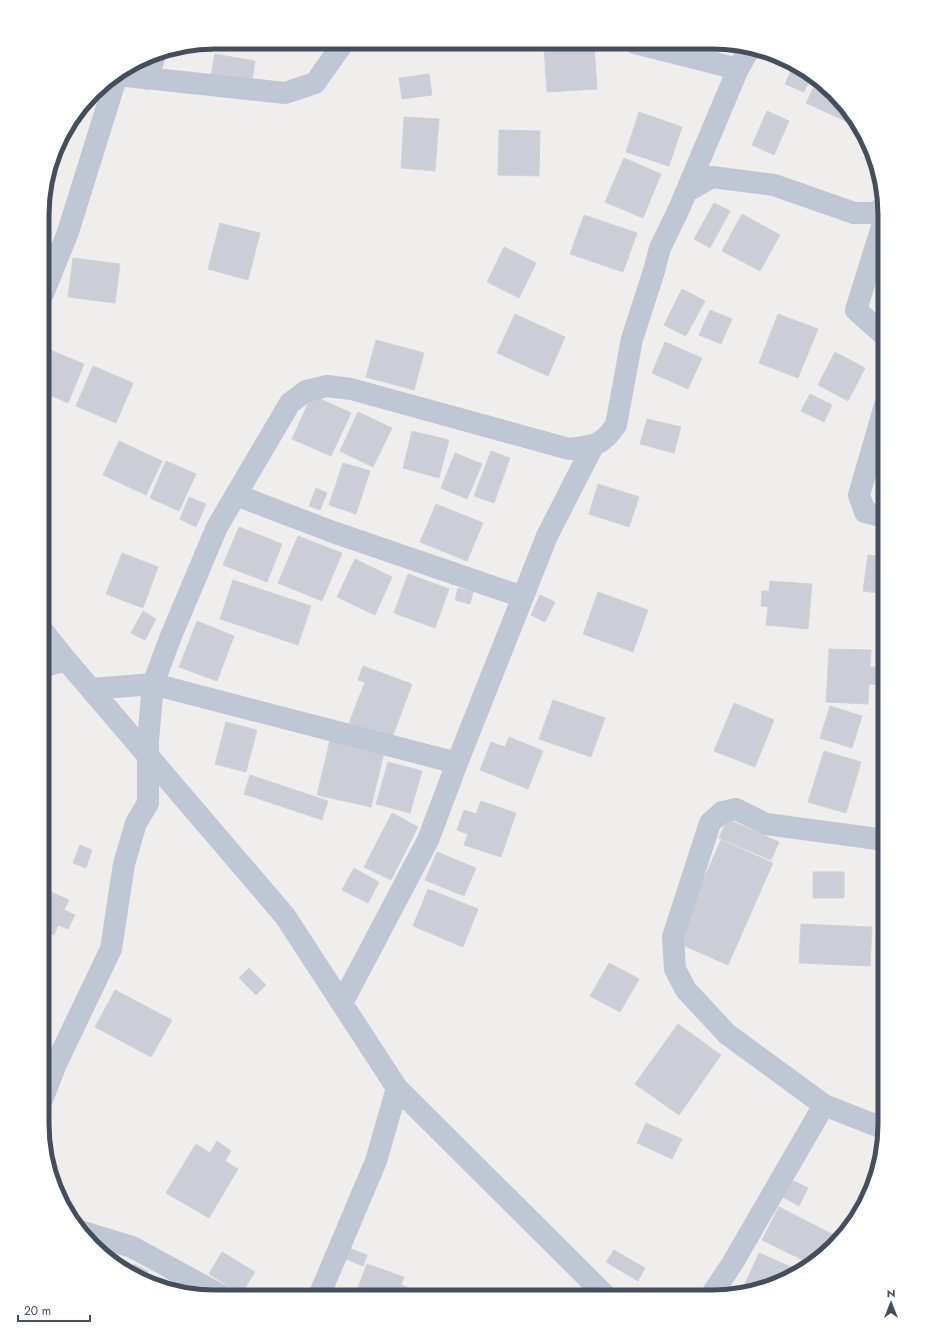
<svg xmlns="http://www.w3.org/2000/svg" width="927" height="1339" viewBox="0 0 927 1339" font-family="Jost,sans-serif">
<rect width="100%" height="100%" fill="#f0eded"/>
<path fill="#cbced6" stroke="#d0d2da" d="M594 44 597 89 547 92 544 47Z
M215 54 255 61 252 81 211 75Z
M794 64 812 75 804 92 785 84Z
M429 74 432 95 402 99 399 78Z
M818 78 853 121 852 124 806 103Z
M767 111 789 121 774 155 752 145Z
M639 112 682 127 669 166 626 152Z
M404 117 439 119 435 171 401 168Z
M499 130 540 131 539 176 498 175Z
M624 158 661 174 643 218 605 202Z
M714 203 730 211 710 248 694 239Z
M742 214 780 235 760 271 722 251Z
M584 215 637 233 623 272 570 254Z
M220 223 260 233 248 280 208 269Z
M504 247 536 263 519 298 487 282Z
M73 258 120 264 115 303 68 297Z
M682 289 705 301 686 336 664 325Z
M710 310 732 319 721 344 699 335Z
M515 314 565 337 548 376 497 353Z
M778 314 818 329 798 378 759 363Z
M376 340 424 353 414 390 366 377Z
M665 342 702 358 688 389 652 373Z
M43 347 84 364 68 403 43 392Z
M835 352 865 368 848 401 818 385Z
M93 366 133 383 116 423 76 406Z
M810 394 832 405 824 422 801 411Z
M312 395 351 413 331 456 292 439Z
M358 412 392 428 373 467 340 451Z
M647 419 681 427 674 453 640 444Z
M412 431 449 440 439 478 403 468Z
M119 441 162 461 146 495 103 475Z
M491 451 510 458 494 503 474 496Z
M455 453 482 464 467 499 441 488Z
M166 461 196 474 179 511 150 498Z
M343 463 370 471 356 514 329 505Z
M598 484 639 497 629 527 589 514Z
M316 488 327 493 320 510 309 506Z
M189 497 206 504 196 527 180 519Z
M436 504 483 523 467 561 420 542Z
M239 527 282 544 267 582 223 565Z
M298 536 342 553 322 601 278 583Z
M122 553 158 567 143 608 106 594Z
M868 555 885 557V594L863 591Z
M355 559 392 577 375 615 337 597Z
M408 574 449 589 435 628 394 613Z
M233 580 311 606 298 645 220 619Z
M770 581 812 584 808 629 766 625 768 607 761 606 762 591H769Z
M458 588 473 592 470 604 455 600Z
M598 592 648 610 633 652 583 634Z
M540 595 555 602 545 622 531 615Z
M143 611 156 619 145 640 131 633Z
M197 621 234 636 217 681 179 667Z
M829 649 871 650 870 667H885V685L869 684 868 704 826 702Z
M363 666 412 684 392 738 349 723 365 682 358 680Z
M553 700 605 718 591 757 539 739Z
M734 703 774 720 755 767 714 751Z
M830 706 862 716 852 748 820 738Z
M226 722 257 730 246 772 215 764Z
M509 737 543 751 528 789 480 770 491 742 505 747Z
M330 740 384 753 371 807 317 795Z
M824 751 861 762 846 813 808 802Z
M388 762 422 771 410 813 376 804Z
M250 775 328 801 322 820 244 794Z
M481 801 516 813 501 857 464 845 468 834 457 830 464 810 476 814Z
M392 813 418 827 391 880 364 867Z
M727 819 779 842 771 860 719 838Z
M721 840 773 863 728 965 676 942Z
M80 845 92 850 86 868 73 863Z
M437 852 476 868 464 896 425 880Z
M354 868 379 882 368 903 342 890Z
M813 872H844V898H813Z
M42 888 69 900 64 910 75 915 68 929 58 925 54 935 42 930Z
M428 889 478 909 463 947 413 926Z
M801 924 872 927 870 966 799 963Z
M609 963 639 979 620 1012 590 996Z
M249 968 266 985 256 995 239 978Z
M115 990 172 1020 151 1057 95 1027Z
M678 1024 721 1055 679 1115 635 1084Z
M646 1123 682 1139 672 1159 637 1143Z
M217 1141 231 1151 225 1161 238 1169 209 1218 166 1193 196 1144 210 1153Z
M790 1179 808 1188 799 1206 781 1196Z
M779 1207 840 1238 826 1254 811 1264 762 1240Z
M349 1248 367 1255 363 1266 344 1258Z
M614 1250 645 1268 638 1281 606 1262Z
M222 1252 255 1272 241 1294 209 1274Z
M759 1253 798 1270 796 1274 788 1279 750 1288 744 1286Z
M134 1264 148 1271 145 1278 129 1272Z
M367 1264 404 1277 401 1285 413 1290 410 1296H355Z"/>
<g fill="none" stroke-linecap="round" stroke-linejoin="round">
<path stroke="#bfc7d4" stroke-width="22" d="M635 43 738 69 750 48
M117 75 285 93 315 83 344 42
M148 79 155 54
M686 192 712 177 774 185 854 213H873L883 208
M43 294 68 232 117 75
M885 336 856 310 885 217
M236 495 333 532 523 597
M885 517 865 512 859 495 885 405
M43 631 66 660 285 916 397 1088 607 1297
M43 667 66 660
M91 689 153 684 457 763
M342 1003 428 840 457 763 547 536 593 446
M42 1100 56 1064 111 949 124 864 136 823 148 803V741L153 684 171 636 217 527 290 403 306 391 327 386 351 389 569 449C593 446 602 446 616 425L632 339 654 271 660 248 678 211 738 69
M885 1129 824 1105 727 1034 686 990 675 969 673 937 710 823 722 812 736 809 766 824 885 840
M80 1231 132 1247 222 1296
M319 1296 376 1161 397 1088
M710 1297 732 1264 824 1105"/>
</g>
<path d="M0 0H927V1339H0ZM215 49H712A166 166 0 0 1 878 215V1124A166 166 0 0 1 712 1290H215A166 166 0 0 1 49 1124V215A166 166 0 0 1 215 49Z" fill="#fff" fill-rule="evenodd"/>
<path fill="none" stroke="#444e5c" stroke-width="5" d="M215 49H712A166 166 0 0 1 878 215V1124A166 166 0 0 1 712 1290H215A166 166 0 0 1 49 1124V215A166 166 0 0 1 215 49Z"/>
<g transform="translate(891 1303)" stroke="#ffffff" stroke-width="3" paint-order="stroke">
<path d="M0-3L7 15L0 10L-7 15Z" fill="#444e5c"/>
<text y="-6" font-size="11" font-weight="bold" text-anchor="middle" fill="#444e5c">N</text>
</g>
<path d="M18 1315v6h72v-6" fill="none" stroke="#444e5c" stroke-width="2"/>
<text x="24" y="1315" font-size="12" fill="#444e5c" stroke="#ffffff" stroke-width="3" paint-order="stroke">20 m</text>
</svg>
